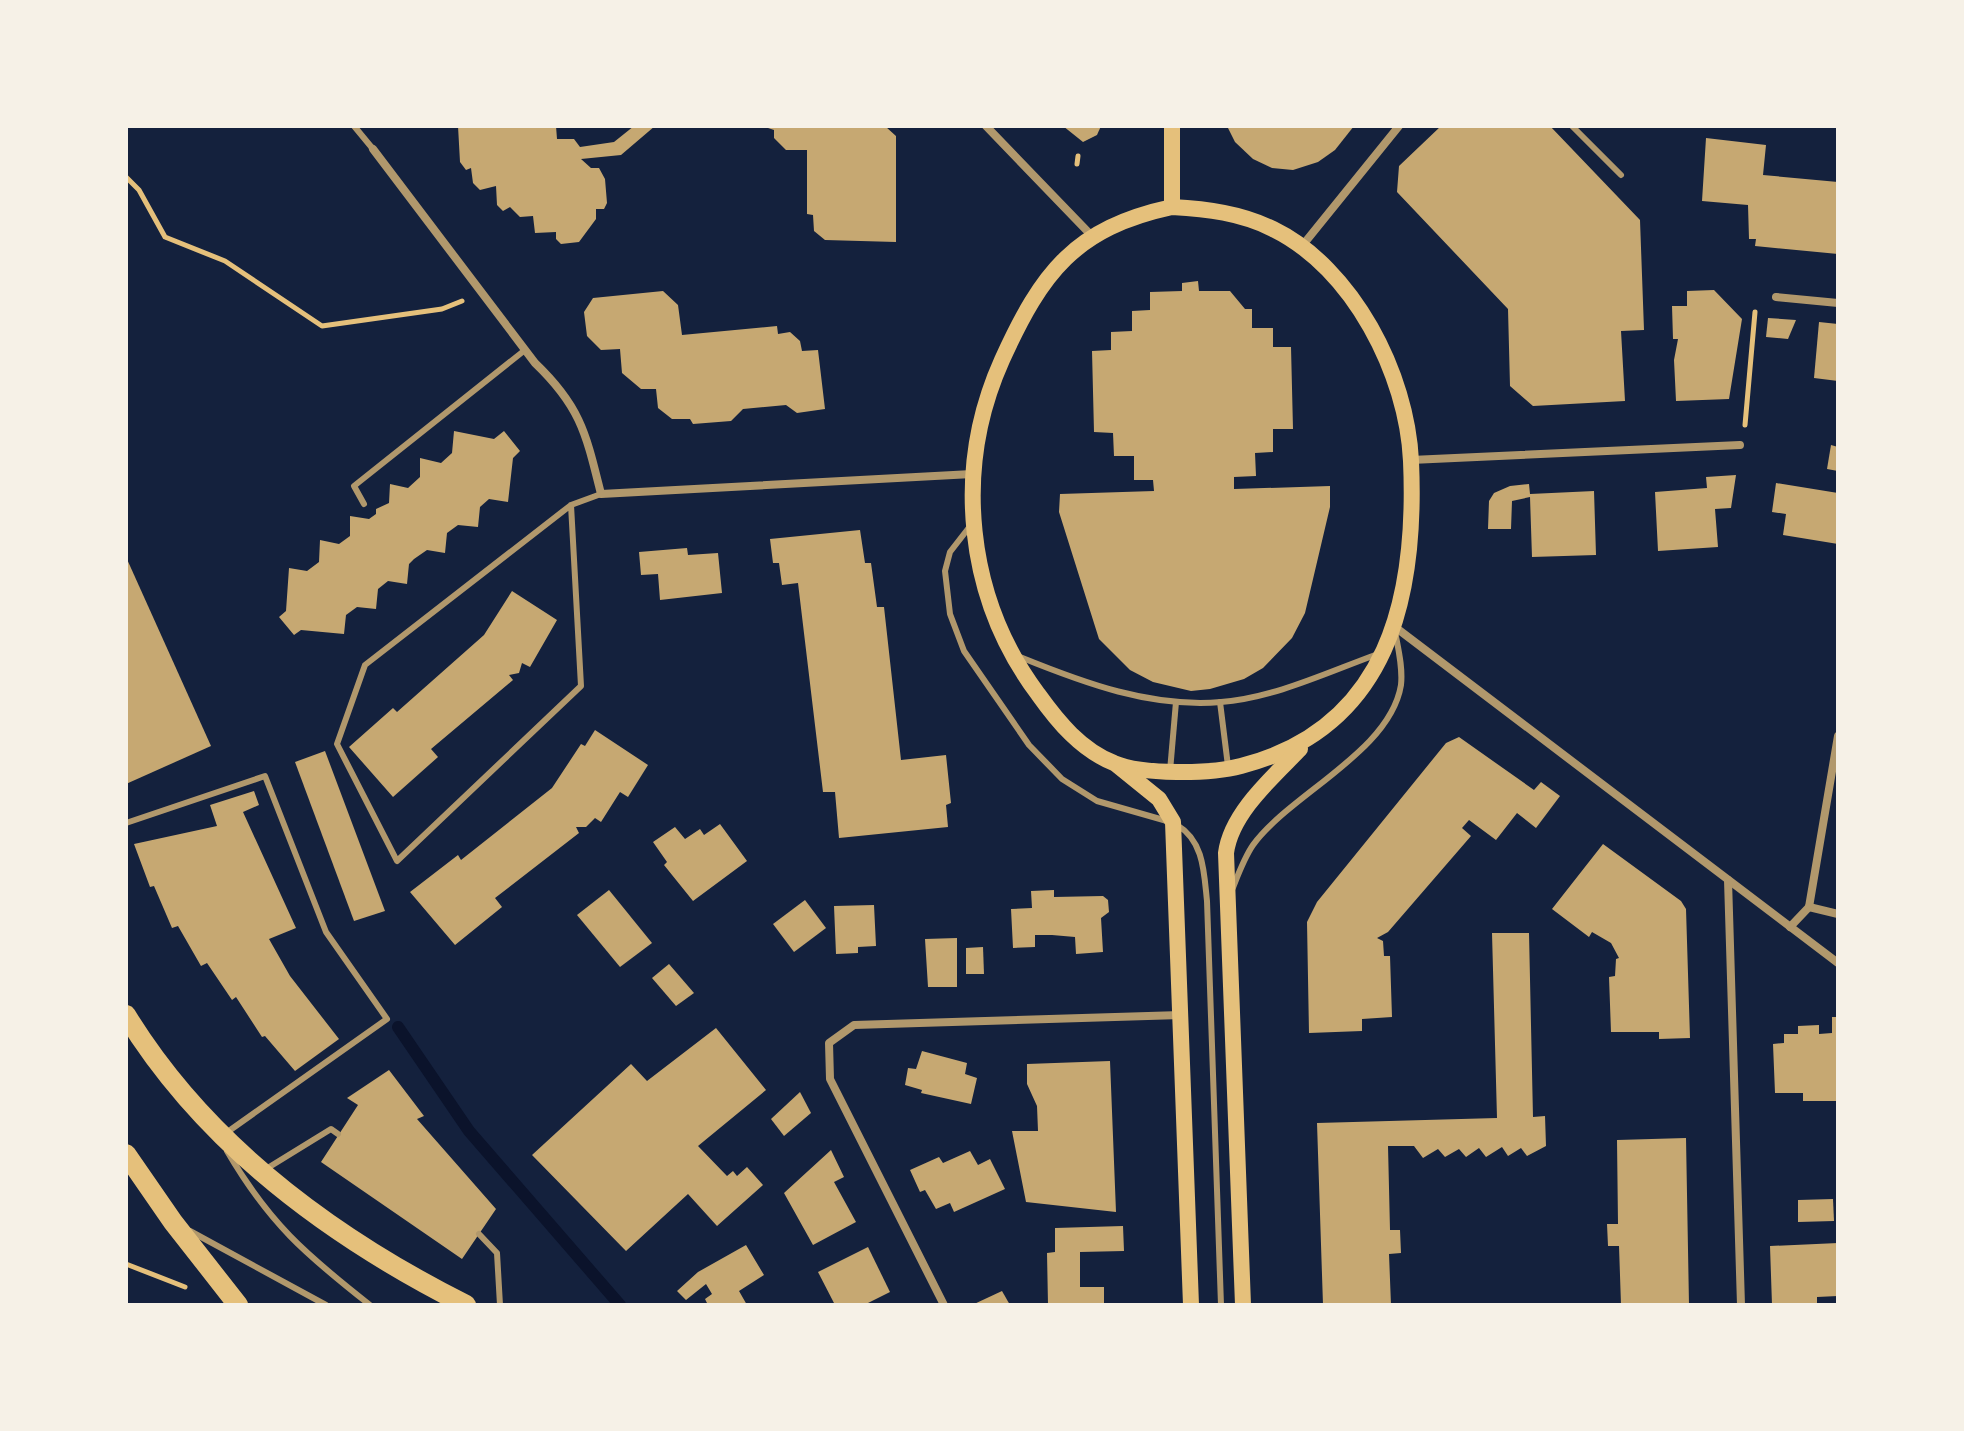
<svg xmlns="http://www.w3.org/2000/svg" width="1964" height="1431" font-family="'Varela Round',sans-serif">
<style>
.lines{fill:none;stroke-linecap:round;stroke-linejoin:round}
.stream{stroke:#0b132b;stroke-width:12}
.building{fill:#c6a872}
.path{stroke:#e5c07b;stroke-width:5}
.service{stroke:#b1986c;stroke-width:6}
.minor{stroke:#b1986c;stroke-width:8}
.secondary{stroke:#e5c07b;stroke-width:16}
.primary{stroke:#e5c07b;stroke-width:20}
</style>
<rect width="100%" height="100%" fill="#14213d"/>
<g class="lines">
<path class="stream" d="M398,1027L469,1131L620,1305"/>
</g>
<g class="building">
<path d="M458,126H556L557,139H574L580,147L614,142L634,126H655L621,155L581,159L591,168H599L605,179L607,203L604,209H596V219L579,242L561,244L556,239V232L535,233L533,216L520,217L510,207L503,211L497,205L496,186L480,190L473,183L471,168L466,170L460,162Z"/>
<path d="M762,126L886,127L896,136V242L825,240L814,231L813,215L807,214V150H786L774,138V130Z"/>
<path d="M1063,126H1101L1097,135L1083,142Z"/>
<path d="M1227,126H1354L1335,150L1318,162L1293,170L1272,168L1253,159L1235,142Z"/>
<path d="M1441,126H1550L1640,220L1644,330L1621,331L1625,401L1533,406L1510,386L1508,309L1397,192L1399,166Z"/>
<path d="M1706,138L1766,145L1763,175L1838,182V254L1755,246L1756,239H1749L1748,205L1702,201Z"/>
<path d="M1198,281L1199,291H1230L1245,309H1252V328H1273V347H1291L1293,429H1273V452L1255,453L1256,476L1234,477V489L1330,486V507L1305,613L1292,638L1263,668L1244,679L1210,689L1191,691L1153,682L1130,670L1099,639L1059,512L1060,494L1154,491L1153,480H1134V456H1114L1113,433L1094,432L1092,351L1111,350V332L1132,331V311L1150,310V292L1182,291V283Z"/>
<path d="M1714,290L1742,319L1729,399L1676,401L1674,360L1678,339H1673L1672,306H1687V291Z"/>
<path d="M663,291L678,305L682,335L777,326L778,334L790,332L800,341L802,351L818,350L825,409L797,413L786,405L743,409L731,421L693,424L690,419H672L658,408L656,389H641L622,373L620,349L601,350L587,336L584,312L593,298Z"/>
<path d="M1768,318L1796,320L1788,339L1766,337Z"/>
<path d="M1819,322L1838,324V381L1814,378Z"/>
<path d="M454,431L494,439L504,431L520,451L513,458L508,502L489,499L480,507L478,527L458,525L447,533L445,553L427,550L414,559L409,564L407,584L388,581L378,589L376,609L357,607L346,615L344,634L301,630L294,635L279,617L286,611L289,568L307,571L319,562L320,540L339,544L350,536V516L369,519L376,514V509L389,503L390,484L408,488L420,477V458L441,463L452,453Z"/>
<path d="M1831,445L1838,447V471L1827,469Z"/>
<path d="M1736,475L1731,508L1715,509L1718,547L1658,551L1655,492L1707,488L1706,477Z"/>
<path d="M1776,483L1838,493V544L1783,535L1786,514L1772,512Z"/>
<path d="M1529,484L1530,494L1594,491L1596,555L1532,557L1530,497L1512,501L1511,529H1488L1489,501L1494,493L1510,486Z"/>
<path d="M860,530L865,563H871L877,607H884L901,760L946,755L951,803L946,805L948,827L839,838L835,792H823L798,583L782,585L779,563H773L770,539Z"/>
<path d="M687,548L688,555L718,553L722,593L660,600L658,574L641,575L639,552Z"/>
<path d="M126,557L211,746L126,784Z"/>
<path d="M512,591L557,620L530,667L522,663L519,673L509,675L513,680L431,749L438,757L393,797L349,747L393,708L397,712L484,635Z"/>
<path d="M595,730L648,765L628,797L620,792L601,822L595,818L586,827H576L579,833L495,898L502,907L455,945L410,892L458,855L461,860L552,788L581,744L585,746Z"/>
<path d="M1459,737L1534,790L1541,782L1560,796L1536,828L1517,813L1496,840L1469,820L1462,828L1471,836L1388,932L1377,938L1383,941L1384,956H1390L1392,1017L1362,1019V1031L1309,1033L1307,922L1317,902L1446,743Z"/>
<path d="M325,751L385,911L354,921L295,762Z"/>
<path d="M254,791L259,805L243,812L296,928L269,939L290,976L339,1039L295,1071L265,1036L262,1037L236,997L232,1000L207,963L201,966L178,926L172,928L154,886L150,887L134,844L217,826L210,805Z"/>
<path d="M720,824L747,861L693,901L664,865L667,862L653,842L675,827L685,839L700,829L704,835Z"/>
<path d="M1603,844L1681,901L1686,909L1690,1038L1659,1039V1032H1611L1609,977L1615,976L1616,959L1619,958L1611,943L1592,932L1589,937L1552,909Z"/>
<path d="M609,890L652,943L620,967L577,915Z"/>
<path d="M1054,890V897L1103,896L1108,900L1109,912L1101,918L1103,952L1076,954L1075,937L1052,935H1035V947L1013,948L1011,909L1032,908L1031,891Z"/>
<path d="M805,900L826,928L794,952L773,924Z"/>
<path d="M874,905L876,946L858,947V953L836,954L834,906Z"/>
<path d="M1492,933H1529L1533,1117L1545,1116L1546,1146L1527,1156L1521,1148L1508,1156L1502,1147L1486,1157L1479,1148L1466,1157L1459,1149L1445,1157L1438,1149L1423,1158L1414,1146H1388L1390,1230H1400L1401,1253L1389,1254L1391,1305H1323L1317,1123L1497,1118Z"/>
<path d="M957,938V987H928L925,939Z"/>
<path d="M983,947L984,974H966V948Z"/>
<path d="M669,964L694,993L676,1006L652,978Z"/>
<path d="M1832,1017H1838V1101H1803V1093H1775L1773,1044L1784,1043V1034H1798V1026L1819,1025V1034L1832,1033Z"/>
<path d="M716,1028L766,1090L698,1146L727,1176L733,1171L737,1176L747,1167L763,1185L717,1226L688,1194L626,1251L532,1155L631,1064L647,1081Z"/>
<path d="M922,1051L967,1063L965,1074L977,1078L971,1104L921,1093L922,1090L905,1085L908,1068L916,1069Z"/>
<path d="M1110,1061L1116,1212L1026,1202L1012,1131H1038L1037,1106L1027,1084V1064Z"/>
<path d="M389,1070L424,1116L417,1119L496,1209L462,1259L321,1162L358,1105L347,1098Z"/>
<path d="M800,1092L811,1113L784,1136L771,1119Z"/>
<path d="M1686,1138L1689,1305H1621L1619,1246H1608L1607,1224H1618L1617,1140Z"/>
<path d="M831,1150L844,1177L834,1182L856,1222L813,1245L784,1193Z"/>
<path d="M970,1151L978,1165L990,1159L1005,1189L954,1212L950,1203L936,1209L925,1190L920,1192L910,1170L939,1157L943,1163Z"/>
<path d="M1833,1199L1834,1221L1798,1222V1200Z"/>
<path d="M1123,1226L1124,1251L1080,1252V1287H1104V1305H1048L1047,1253L1055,1252V1228Z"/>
<path d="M1838,1243V1296L1817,1297V1305H1772L1770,1246Z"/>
<path d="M746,1245L764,1275L739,1291L747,1305H708L705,1299L712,1294L706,1284L686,1300L677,1291L698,1272Z"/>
<path d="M868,1247L890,1292L864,1305H835L818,1272Z"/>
<path d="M1002,1291L1010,1305H972Z"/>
</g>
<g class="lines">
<g class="path">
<path d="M1077,164L1078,156"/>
<path d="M126,177L139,190L165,237L225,261L322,326L442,309L462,301"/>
<path d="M1745,425L1755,312"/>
<path d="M126,1264L185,1287"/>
</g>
<g class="service">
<path d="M354,126L373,149"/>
<path d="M1572,126L1621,175"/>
<path d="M364,504L354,486L525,350"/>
<path d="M571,505L581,686L397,861L337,744L365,665L571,505L601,494"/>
<path d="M971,525L950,552L945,571L950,614L964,651L1029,745L1062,779L1097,801L1167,821"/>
<path d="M1020,657C1084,683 1151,708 1221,702C1274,698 1328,672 1378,654"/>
<path d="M1220,702L1228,766"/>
<path d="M1170,771L1176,702"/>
<path d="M126,823L265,776L326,932L387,1019L226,1133"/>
<path d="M1177,825C1204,841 1204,873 1207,901L1221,1305"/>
<path d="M1232,890C1238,875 1244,858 1253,845C1290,794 1390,752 1401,685C1403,667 1398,648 1395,631"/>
<path d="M227,1151C269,1223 305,1254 370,1305"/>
<path d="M266,1169L331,1129L338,1134"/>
<path d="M190,1231L326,1305"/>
<path d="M479,1234L497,1253L500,1305"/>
</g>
<g class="minor">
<path d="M986,126L1091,235"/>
<path d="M373,149L535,363C581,407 586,434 601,494L972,474"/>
<path d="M1302,246L1399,126"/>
<path d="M1776,297L1838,303"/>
<path d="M1411,460L1740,445"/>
<path d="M1395,627L1838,963"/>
<path d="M1728,880L1741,1305"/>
<path d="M1809,907L1838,736"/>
<path d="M1809,907L1838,914"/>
<path d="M1790,927L1809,907"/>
<path d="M944,1305L830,1079L829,1043L854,1025L1181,1015"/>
</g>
<g class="secondary">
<path d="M1172,207C1207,209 1241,213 1273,229C1353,268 1407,374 1411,461C1417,597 1389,728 1241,766C1211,774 1142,775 1114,763C1081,750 1058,722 1038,694C966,598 953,469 1002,360C1042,272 1075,228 1172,207Z"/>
<path d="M1172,207V126"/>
<path d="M1117,765L1159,799L1173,822L1191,1305"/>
<path d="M1243,1305L1226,853C1231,813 1273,777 1300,749"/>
</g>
<g class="primary">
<path d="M126,1015C205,1144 333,1238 466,1305"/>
<path d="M126,1154L173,1222L238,1305"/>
</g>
</g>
<rect width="1964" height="1431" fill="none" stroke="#f6f1e7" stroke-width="256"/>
</svg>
